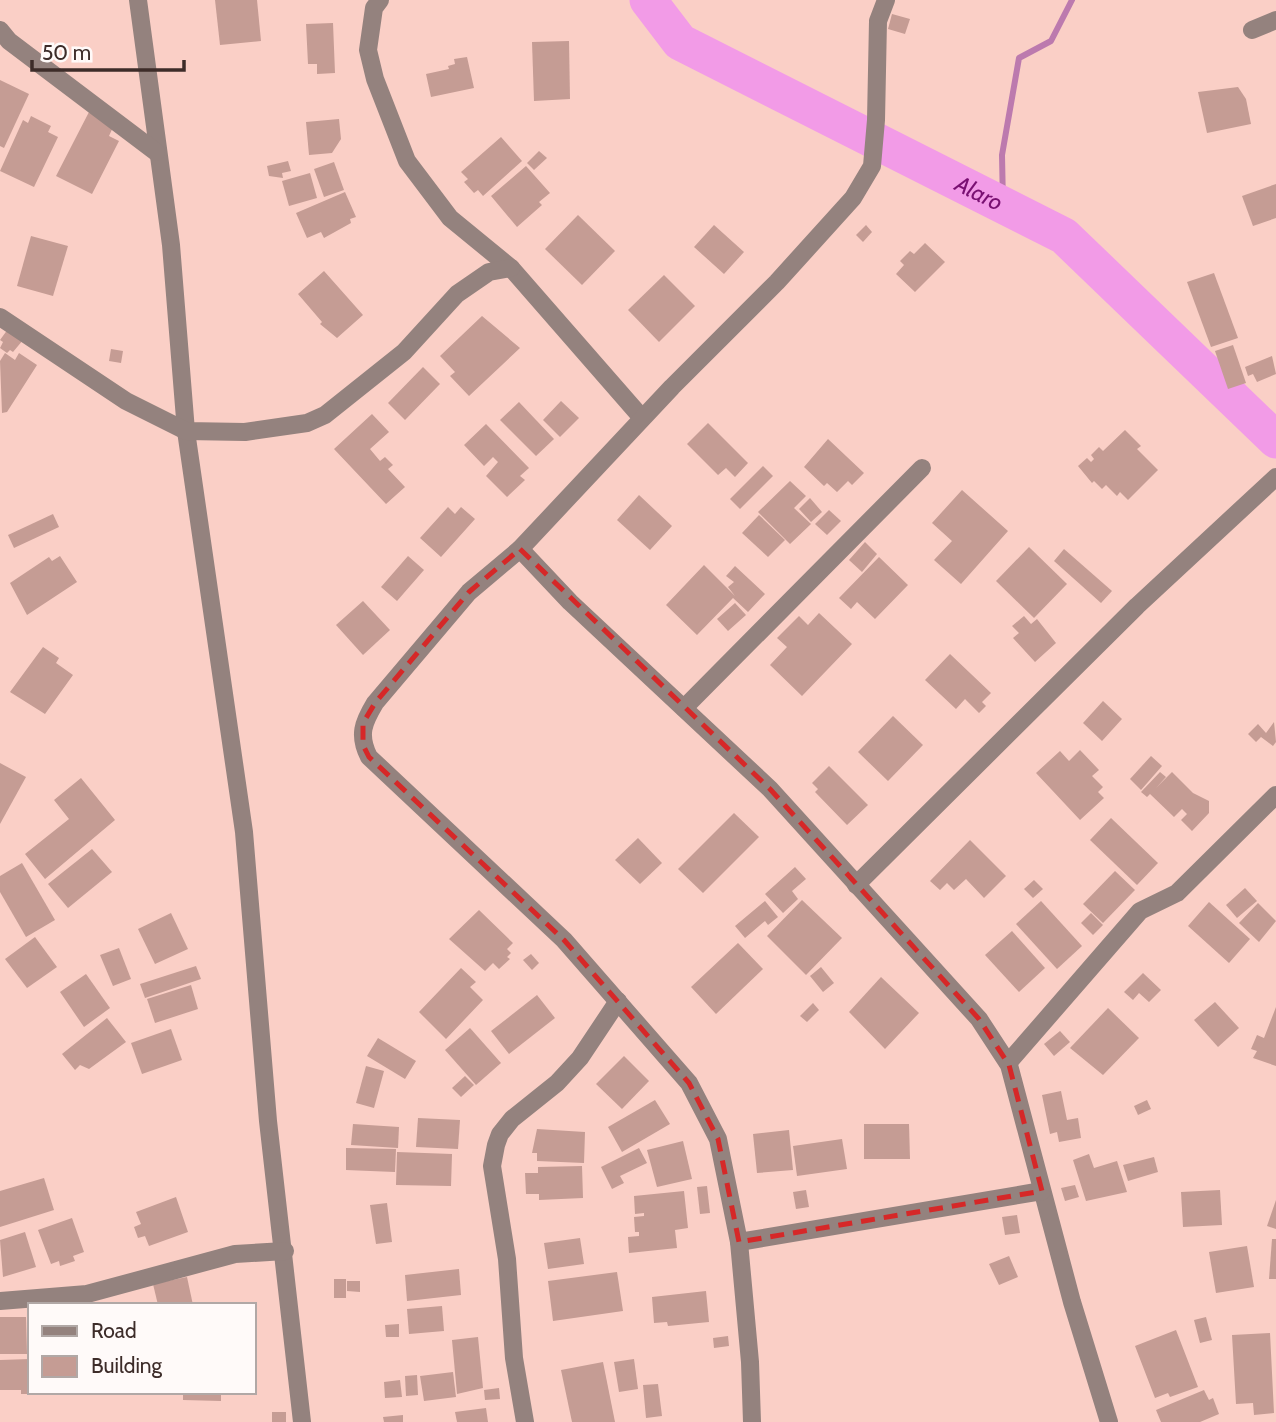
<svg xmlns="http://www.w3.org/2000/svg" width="1276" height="1422" font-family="Cabin,sans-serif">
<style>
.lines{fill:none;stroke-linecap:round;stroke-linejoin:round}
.stream{stroke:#bc7aae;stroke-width:6}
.river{stroke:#f29be7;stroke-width:37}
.building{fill:#c59c94}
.minor{stroke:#94827e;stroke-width:18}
.marked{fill:none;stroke:#d62828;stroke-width:5;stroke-dasharray:14 9;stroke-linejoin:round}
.labels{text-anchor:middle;stroke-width:7;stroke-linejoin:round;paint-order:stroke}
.water-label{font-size:23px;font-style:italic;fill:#791072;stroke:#fffaf9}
</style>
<rect width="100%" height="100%" fill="#facfc6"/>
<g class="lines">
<path class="stream" d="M1003,205L1002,155L1019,58L1051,41L1072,0"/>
<path class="river" id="s1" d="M648,0L680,42L1064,236L1276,440"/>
</g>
<g class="building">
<path d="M215,0H257L261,41L220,45Z"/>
<path d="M892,14L910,19L905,34L888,29Z"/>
<path d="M333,23L335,73L317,74V64H308L306,24Z"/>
<path d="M569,41L570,99L534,101L532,42Z"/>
<path d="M467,57L474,88L431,97L426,74L449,69L448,66L455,64L454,59Z"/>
<path d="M0,80L29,94L4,148L0,146Z"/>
<path d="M1238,87L1246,99L1251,124L1207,133L1198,92Z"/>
<path d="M89,112L114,125L109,136L119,141L92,194L56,176Z"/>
<path d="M31,116L51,126L48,132L58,137L34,187L0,171L23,120L28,123Z"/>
<path d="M339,119L341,139L332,153L309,155L306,122Z"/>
<path d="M501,137L522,161L483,196L478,190L474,193L464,182L468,179L461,172Z"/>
<path d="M539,151L547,158L534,170L527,163Z"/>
<path d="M288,161L291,171L282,173L283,178L269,176L267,166Z"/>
<path d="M334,162L344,190L324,197L314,169Z"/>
<path d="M526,166L550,193L539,202L542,205L517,227L491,196Z"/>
<path d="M310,173L317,198L289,206L282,181Z"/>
<path d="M1276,184V218L1253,226L1242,196Z"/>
<path d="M345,192L356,217L350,219L351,223L324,238L321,232L307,238L296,213Z"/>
<path d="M578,215L615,251L582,285L545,249Z"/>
<path d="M714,225L744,252L724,274L694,247Z"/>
<path d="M866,225L872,232L863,242L856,235Z"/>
<path d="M31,236L68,246L53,296L17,286Z"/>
<path d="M925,243L945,262L915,292L896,274L904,265L900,261L910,251L914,254Z"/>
<path d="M324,271L363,315L337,338L320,324L322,322L298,294Z"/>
<path d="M1214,273L1238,338L1211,347L1187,282Z"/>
<path d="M664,275L695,306L659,342L628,310Z"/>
<path d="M482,316L520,348L469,396L450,376L455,372L440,356Z"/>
<path d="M8,329L23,340L13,352L10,350L7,353L0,348L3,342L0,340Z"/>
<path d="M1233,345L1246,383L1228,389L1215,351Z"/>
<path d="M111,349L123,351L121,363L109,361Z"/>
<path d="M5,353L15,360L19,353L37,365L7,412L2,413L0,361Z"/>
<path d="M1272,356L1276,374L1257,382L1253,374L1248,376L1245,367Z"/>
<path d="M423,367L440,384L405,420L388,403Z"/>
<path d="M561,401L579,418L560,437L543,420Z"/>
<path d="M519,402L554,439L536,456L500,420Z"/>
<path d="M372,414L389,432L370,449L380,461L385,457L393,465L388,469L405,487L386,504L334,449Z"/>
<path d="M708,423L748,463L735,477L726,468L718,475L687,444Z"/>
<path d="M486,424L529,468L520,476L525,480L507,497L486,476L498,462L493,457L484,466L464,445Z"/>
<path d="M1125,430L1141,446L1137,449L1158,470L1128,500L1120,492L1117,496L1106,485L1102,489L1094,481L1092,483L1078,466L1087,458L1091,462L1094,459L1091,455L1099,447L1103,451Z"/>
<path d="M828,439L864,473L852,485L848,481L837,492L827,483L824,486L804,467Z"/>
<path d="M763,466L773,476L740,509L730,499Z"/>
<path d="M790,481L806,496L794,508L811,524L790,544L758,512Z"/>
<path d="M962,490L1008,531L961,584L934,560L952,541L932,523Z"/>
<path d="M639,495L672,526L650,550L617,520Z"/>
<path d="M810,498L822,512L811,522L799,509Z"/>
<path d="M448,507L455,514L461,507L475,519L441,557L420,538Z"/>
<path d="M829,510L841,521L827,535L815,524Z"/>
<path d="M53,514L59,527L14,548L8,535Z"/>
<path d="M759,515L785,540L768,557L742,533Z"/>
<path d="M865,542L877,554L862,572L849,560Z"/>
<path d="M1029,547L1067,584L1034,618L996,581Z"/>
<path d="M1064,549L1112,591L1101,603L1054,561Z"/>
<path d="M60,556L77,582L27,615L10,583L49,557L52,561Z"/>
<path d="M408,556L424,570L397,601L381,587Z"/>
<path d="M879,557L908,585L875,619L857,602L851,609L839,598Z"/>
<path d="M704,565L735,596L728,587L734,582L726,576L735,566L765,594L748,612L733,598L697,635L666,605Z"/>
<path d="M363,601L390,630L363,655L336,625Z"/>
<path d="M735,603L746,615L728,631L717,619Z"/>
<path d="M819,613L852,644L802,696L770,665L787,647L777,638L799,616L808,625Z"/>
<path d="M1024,616L1031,624L1037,619L1056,643L1035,662L1013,638L1019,633L1012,626Z"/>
<path d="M43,647L59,658L56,663L73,675L45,714L10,692Z"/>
<path d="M950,654L991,693L982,702L986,706L979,713L965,699L956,709L925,680Z"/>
<path d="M1103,701L1122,719L1102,741L1083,723Z"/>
<path d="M893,716L923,745L888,781L858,752Z"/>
<path d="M1274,722L1276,742L1273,746L1261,737L1256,742L1248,734L1258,724L1266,733Z"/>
<path d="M1080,750L1099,770L1092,776L1103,787L1098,792L1104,798L1080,820L1036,773L1060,751L1069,761Z"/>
<path d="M1151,756L1162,766L1141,790L1130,779Z"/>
<path d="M0,763L26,777L0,824Z"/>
<path d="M829,766L868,805L847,825L815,792L818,789L812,783Z"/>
<path d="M1160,772L1166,777L1156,788L1172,772L1193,793L1209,801V813L1192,831L1181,820L1187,814L1182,809L1174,817L1150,794L1147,797L1141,792Z"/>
<path d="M81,778L115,820L45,879L25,854L69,819L54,800Z"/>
<path d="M734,813L759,837L703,893L678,869Z"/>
<path d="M1111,818L1158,863L1137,885L1090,840Z"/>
<path d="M638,838L662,863L640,884L615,860Z"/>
<path d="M970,840L1006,876L984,898L966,879L954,890L947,883L940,890L930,881Z"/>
<path d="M92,849L112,872L68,908L48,884Z"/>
<path d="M22,863L55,920L26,937L0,892V876Z"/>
<path d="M795,867L806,879L792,891L798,899L783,913L765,894Z"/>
<path d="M1115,871L1135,890L1103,923L1083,904Z"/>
<path d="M1034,880L1043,889L1033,898L1024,889Z"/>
<path d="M1245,888L1257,901L1237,918L1226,905Z"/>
<path d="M802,900L842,938L806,975L767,936Z"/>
<path d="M765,901L778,917L768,925L765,921L745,938L735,926Z"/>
<path d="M1041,901L1082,946L1057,969L1016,924Z"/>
<path d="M1209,902L1250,939L1229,963L1188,926Z"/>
<path d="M1258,903L1276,921L1259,942L1239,923Z"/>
<path d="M479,910L513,943L507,949L511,953L507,957L510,959L499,969L493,963L485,971L449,939Z"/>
<path d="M171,913L188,949L155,964L138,929Z"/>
<path d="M1091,913L1103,925L1093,935L1081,923Z"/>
<path d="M1012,931L1045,968L1019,992L985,955Z"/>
<path d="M35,937L57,967L27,988L5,959Z"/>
<path d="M738,943L763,969L716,1014L691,987Z"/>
<path d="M119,948L131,979L113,986L100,955Z"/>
<path d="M531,954L539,963L532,970L523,960Z"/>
<path d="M196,966L201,979L145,998L140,984Z"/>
<path d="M821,967L834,983L823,992L810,976Z"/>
<path d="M461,968L476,982L470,987L483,1000L446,1039L419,1012Z"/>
<path d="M1143,973L1161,990L1149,1002L1139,993L1133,1000L1124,992Z"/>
<path d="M86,974L110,1008L84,1027L60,992Z"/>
<path d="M881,977L919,1013L885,1049L849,1012Z"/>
<path d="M191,985L198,1009L155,1023L147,999Z"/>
<path d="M537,995L555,1018L509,1054L491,1031Z"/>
<path d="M1215,1002L1239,1028L1218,1047L1194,1020Z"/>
<path d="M813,1003L819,1010L807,1022L800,1016Z"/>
<path d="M1276,1007V1066L1253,1058L1257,1051L1251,1049L1257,1035L1264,1038Z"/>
<path d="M1108,1008L1139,1038L1103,1075L1070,1048Z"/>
<path d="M107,1018L126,1042L89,1069L80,1065L75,1070L62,1054Z"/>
<path d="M470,1028L501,1063L476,1085L445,1050Z"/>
<path d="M171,1029L182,1060L142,1074L131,1043Z"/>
<path d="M1060,1031L1070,1042L1054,1056L1044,1044Z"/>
<path d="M378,1038L416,1061L405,1079L367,1056Z"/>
<path d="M624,1056L649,1081L622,1109L596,1084Z"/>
<path d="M366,1066L384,1071L374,1108L356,1103Z"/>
<path d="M465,1076L474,1085L461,1097L452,1088Z"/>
<path d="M1061,1091L1067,1120L1078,1118L1081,1138L1059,1142L1057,1132L1050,1134L1042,1095Z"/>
<path d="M655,1100L670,1124L622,1152L608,1127Z"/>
<path d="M1147,1100L1151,1109L1138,1115L1134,1106Z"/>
<path d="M418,1118L460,1120L458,1149L416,1147Z"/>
<path d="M353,1124L399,1127L398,1148L351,1145Z"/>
<path d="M864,1124H909L910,1159H864Z"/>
<path d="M537,1129L585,1132L584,1163L537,1161V1153H532Z"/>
<path d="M789,1130L793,1170L757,1173L753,1134Z"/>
<path d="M842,1139L847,1169L797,1176L793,1146Z"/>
<path d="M683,1141L692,1179L657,1187L647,1150Z"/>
<path d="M346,1148L396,1149L395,1172L346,1170Z"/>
<path d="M639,1148L647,1163L620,1176L624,1183L612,1189L601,1167Z"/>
<path d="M397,1152L452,1154L451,1186L396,1185Z"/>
<path d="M1089,1154L1094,1168L1117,1161L1127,1192L1086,1201L1073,1160Z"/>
<path d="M1154,1157L1158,1172L1128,1181L1123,1165Z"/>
<path d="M582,1166L583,1198L539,1200V1194H526L525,1173H538V1167Z"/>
<path d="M44,1178L54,1210L0,1227V1191Z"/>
<path d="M1075,1185L1079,1197L1065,1201L1061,1188Z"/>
<path d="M707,1186L710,1213L700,1214L697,1187Z"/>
<path d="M806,1190L809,1207L796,1209L793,1192Z"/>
<path d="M1220,1190L1222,1225L1183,1227L1181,1192Z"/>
<path d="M684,1191L688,1228L675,1230L677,1248L629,1253L628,1237L639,1236V1232H635L634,1217L644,1216V1213L635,1214L634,1196Z"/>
<path d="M176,1197L188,1232L149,1246L145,1236L138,1238L134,1227L141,1224L136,1212Z"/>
<path d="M1276,1200V1229L1267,1226Z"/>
<path d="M387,1203L392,1242L376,1244L370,1205Z"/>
<path d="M1017,1215L1020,1233L1005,1235L1002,1217Z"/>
<path d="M72,1218L84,1252L73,1256L75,1261L60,1266L59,1261L51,1264L38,1230Z"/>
<path d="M25,1232L36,1267L3,1277L0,1240Z"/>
<path d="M580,1238L584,1264L548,1269L544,1243Z"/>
<path d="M1272,1239H1276V1279H1269Z"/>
<path d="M1247,1246L1254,1287L1216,1293L1209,1252Z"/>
<path d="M1009,1256L1018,1277L999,1285L989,1264Z"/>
<path d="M459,1269L461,1295L407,1301L405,1275Z"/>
<path d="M617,1272L623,1311L553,1321L548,1281Z"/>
<path d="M187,1277L193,1305H158L153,1284Z"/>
<rect x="334" y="1279" width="12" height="19"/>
<path d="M347,1281H360V1292L347,1291Z"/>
<path d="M706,1291L709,1322L668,1326L667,1322L654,1323L652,1297Z"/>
<path d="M442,1306L444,1331L409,1334L407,1309Z"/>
<path d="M0,1317H26L27,1354H0Z"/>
<path d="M1206,1317L1212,1340L1200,1343L1194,1320Z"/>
<path d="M399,1324V1337H386L385,1325Z"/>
<path d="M1176,1330L1198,1387L1170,1397L1168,1393L1155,1398L1135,1346Z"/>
<path d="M1270,1333L1274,1413L1254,1415L1253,1403L1236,1404L1232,1335Z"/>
<path d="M728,1336L729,1346L714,1348L713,1338Z"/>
<path d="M478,1337L483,1388L457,1394L452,1340Z"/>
<path d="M30,1359V1394H21V1390H0V1360Z"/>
<path d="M634,1359L638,1389L619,1392L614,1362Z"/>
<path d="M603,1362L615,1422H572L561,1370Z"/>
<path d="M453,1372L456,1397L424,1401L420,1376Z"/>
<path d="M417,1375L418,1395L406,1396L405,1376Z"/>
<path d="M400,1380L402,1397L385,1398L384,1382Z"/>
<path d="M658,1384L662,1416L646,1418L643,1385Z"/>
<path d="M499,1388L500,1399L485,1400L484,1390Z"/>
<path d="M1204,1390L1209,1400L1213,1398L1219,1414L1200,1422H1161L1156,1410Z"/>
<path d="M183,1392H221V1401L183,1400Z"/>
<path d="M486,1408L488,1422H457L455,1412Z"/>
<rect x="272" y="1412" width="14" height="10"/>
<path d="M403,1415V1422H384L383,1417Z"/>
</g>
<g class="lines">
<g class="minor">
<path d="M138,0L171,245L186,431L244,832L268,1121L302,1422"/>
<path d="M380,0L374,8L368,50L375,79L407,161L450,218L511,268L642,418"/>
<path d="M0,30L9,41L156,152"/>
<path d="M1252,30L1276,20"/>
<path d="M0,317L126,401L186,431L245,432L307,423L325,415L404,352L457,294L489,272L511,268"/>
<path d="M520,549L570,602L770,789L979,1019L1009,1065L1072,1302L1109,1422"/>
<path d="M684,708L922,468"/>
<path d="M856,885L1137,606L1276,477"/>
<path d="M1008,1063L1140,911L1177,893L1276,795"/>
<path d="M739,1242L1042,1191"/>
<path d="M0,1301L87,1294L235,1254L285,1251"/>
<path d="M525,1422L514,1358L507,1259L492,1166L496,1145L500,1134L512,1119L557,1083L580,1058L618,1001"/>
<path d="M752,1422L750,1362L739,1242L718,1139L689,1083L564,940L369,757C358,735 363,723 375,703L469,592L520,549L672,387L777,282L853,198L872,166L876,120L878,21L886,0"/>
</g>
</g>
<path class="marked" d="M520,549L770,789L979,1019L1009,1065L1042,1191L739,1242L718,1139L689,1083L564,940L369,757L363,745V723L375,703L469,592Z"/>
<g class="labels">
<g class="water-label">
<text dy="8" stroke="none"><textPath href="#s1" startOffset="388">Alaro</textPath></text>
</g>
</g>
<rect x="28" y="1303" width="228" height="91" fill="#fffaf9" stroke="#b1a8a6" stroke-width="2"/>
<rect x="42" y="1326" width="35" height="10" fill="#94827e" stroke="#b1a8a6" stroke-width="2"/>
<text x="91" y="1338" font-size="21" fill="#3d2c29">Road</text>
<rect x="42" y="1356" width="35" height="21" fill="#c59c94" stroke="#b1a8a6" stroke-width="2"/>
<text x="91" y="1373" font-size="21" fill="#3d2c29">Building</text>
<path d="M32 60v10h152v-10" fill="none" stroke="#3d2c29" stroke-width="3.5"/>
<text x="42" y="60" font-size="21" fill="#3d2c29" stroke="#fffaf9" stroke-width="5" paint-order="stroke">50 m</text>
</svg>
